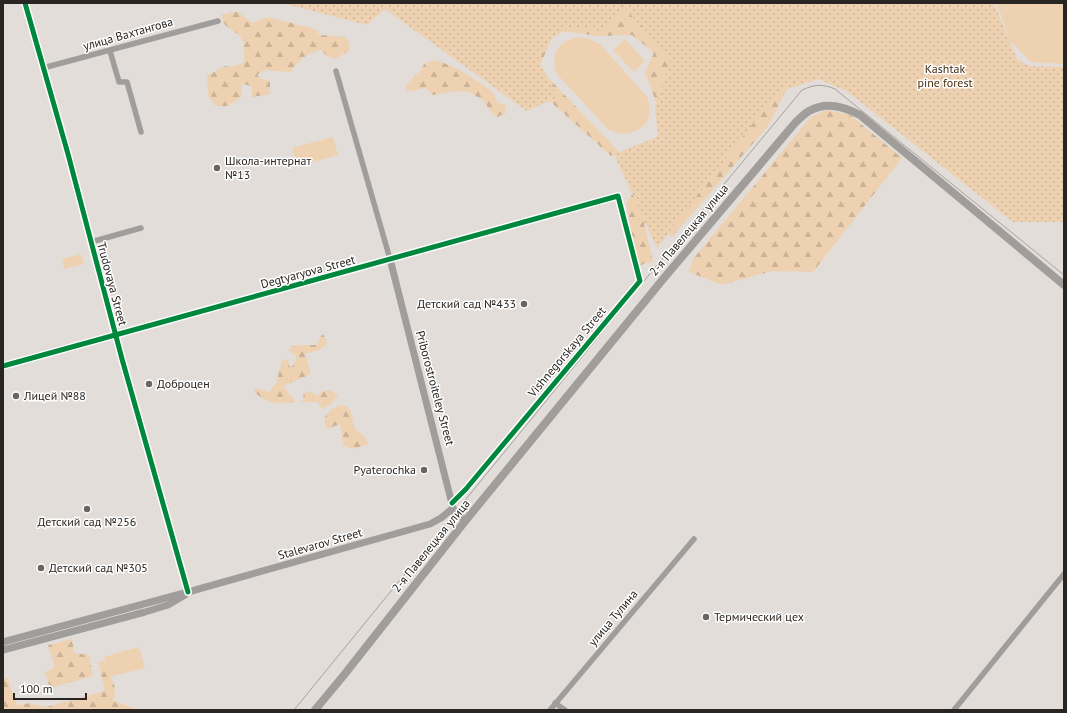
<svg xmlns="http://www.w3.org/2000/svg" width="1067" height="713" font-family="'PT Sans',sans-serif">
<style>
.forest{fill:url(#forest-firs)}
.park{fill:url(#park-dots)}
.garden{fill:#eed1b1}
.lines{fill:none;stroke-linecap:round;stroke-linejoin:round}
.minor{stroke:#a09e9c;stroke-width:5.5}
.tertiary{stroke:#a09e9c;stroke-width:7}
.secondary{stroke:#a09d9b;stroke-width:8}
.tram{stroke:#a6a2a0;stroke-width:1}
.cycleway-casing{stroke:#fff;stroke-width:8}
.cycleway{stroke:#00873e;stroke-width:5}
.poi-dot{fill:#6a6562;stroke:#fff;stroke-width:1.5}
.labels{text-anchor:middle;stroke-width:3;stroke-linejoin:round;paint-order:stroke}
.street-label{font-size:12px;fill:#292522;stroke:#fff}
.park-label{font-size:12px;fill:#452d0f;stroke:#fff}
.poi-label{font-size:12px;fill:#292522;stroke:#fff;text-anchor:start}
</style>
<defs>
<pattern id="forest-firs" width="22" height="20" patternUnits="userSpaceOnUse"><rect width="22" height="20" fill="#eed1b1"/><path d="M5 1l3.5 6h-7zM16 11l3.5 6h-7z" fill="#ccb398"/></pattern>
<pattern id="park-dots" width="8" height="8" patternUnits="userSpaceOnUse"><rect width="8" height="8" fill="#eed1b1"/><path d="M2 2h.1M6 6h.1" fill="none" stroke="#ccb398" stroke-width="1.8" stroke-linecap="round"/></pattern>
</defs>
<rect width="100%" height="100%" fill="#e2ddd8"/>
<g class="forest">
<path d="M561,3H801L818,74L787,89L768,126L672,237L654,221L644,224L653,261L638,266L626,203L641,183L665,127L645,72L654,53L632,35L599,36L555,30L539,68L619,152L611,156L542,94L499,64Z"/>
<path d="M231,12H238L252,23L268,17L315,29L320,35L346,37L349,43V51L335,59L327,56L321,50C305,54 300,59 290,72L265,70L257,75L260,78L270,81V94L252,97V86L242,84L241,98L227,106H215L208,95L207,76L225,66L231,67L244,63V43L239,35L225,25L221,15Z"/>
<path d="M434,60C456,65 476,80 494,93C496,100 497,103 505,105L506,113L497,117L490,111L484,101L469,92L456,91L433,95L426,88L407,92L406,85L422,69L424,64Z"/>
<path d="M827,110L850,115L902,158L813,272L773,271L757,275L722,285L689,272L693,259L811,117Z"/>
<path d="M323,334L326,339L327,344L319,350L305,354L311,374L283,386L296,402C276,404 271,405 254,392L255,388L269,392L276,384L282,360L288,359L289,366L292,367L297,357L288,350L295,345H317L320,337Z"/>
<path d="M310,391L317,396C324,390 330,388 338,395L331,404L322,409L317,402H302L304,393Z"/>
<path d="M342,405C360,409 345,428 363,434L368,444L354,449L344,446L340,424L327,429L324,418L332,409Z"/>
<path d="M72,639L74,653L89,655L93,676L50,688L45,672L55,667L48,645Z"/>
<path d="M104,661L115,687L114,701L139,710H3V679L7,677L17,705L30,703L46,707L105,691L98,662Z"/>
</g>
<path class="park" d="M282,3H994L1017,59L1029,66L1064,67V222H1013L848,92L819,79L777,92L657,248L614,154L658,137L655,108L671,59L623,6L601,31L570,27L552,38L538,60L558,97L527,111L385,9L367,25Z"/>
<g class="garden">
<path d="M997,3H1064V64L1031,62L1010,41Z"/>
<path d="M579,37L587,38L601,45L647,97C649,104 651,112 648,119C642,134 620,137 608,129L557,74C550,54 558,41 579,37Z"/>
<path d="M625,39L645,61L634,72L613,50Z"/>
<path d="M333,137L338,155L298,166L292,148Z"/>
<path d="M81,254L84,264L64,269L62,259Z"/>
<path d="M139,647L145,668L109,677L104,657Z"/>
</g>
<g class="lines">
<g class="minor">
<path d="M25,3L68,154L122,359L188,592"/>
<path d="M110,51L119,82H127L141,132"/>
<path d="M43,68L218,21"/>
<path d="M336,71L390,259L618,196L640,281L466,489L452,503"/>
<path d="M91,242L141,228"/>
<path d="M555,703L565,710"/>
<path d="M550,710L694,539"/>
<path d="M954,710L1064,574"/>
</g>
<g class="tertiary">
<path d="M3,366L390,259L453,508L455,514L466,520"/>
<path d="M3,642L188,592L430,524L441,518L453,508"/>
<path d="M3,650L145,612L168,605L185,595"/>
</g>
<path class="secondary" d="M315,710L344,675L466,520L664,278L795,123C799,119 804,114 809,111C827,101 844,107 860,115L1064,285"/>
<path class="tram" d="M294,710L639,287L802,90C815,84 823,84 835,89L1064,275"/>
<defs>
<g id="cycleway">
<path d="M25,3L68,154L122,359L188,592"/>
<path d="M3,366L618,196L640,281L466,489L452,503"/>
</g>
</defs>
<use href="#cycleway" class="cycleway-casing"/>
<use href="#cycleway" class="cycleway"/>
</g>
<g class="poi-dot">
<circle cx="217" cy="168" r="4"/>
<circle cx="524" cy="304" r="4"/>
<circle cx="149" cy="384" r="4"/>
<circle cx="16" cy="396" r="4"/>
<circle cx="424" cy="470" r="4"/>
<circle cx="87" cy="509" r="4"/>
<circle cx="41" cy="568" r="4"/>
<circle cx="706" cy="617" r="4"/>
</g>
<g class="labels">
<g class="street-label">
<text transform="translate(128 34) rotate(-16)" y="4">улица Вахтангова</text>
<text transform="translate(689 230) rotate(-50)" y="4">2-я Павелецкая улица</text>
<text transform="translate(308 272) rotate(-15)" y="4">Degtyaryova Street</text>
<text transform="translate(112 284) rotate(75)" y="4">Trudovaya Street</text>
<text transform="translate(567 352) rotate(-50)" y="4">Vishnegorskaya Street</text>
<text transform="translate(435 388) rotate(75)" y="4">Priborostroiteley Street</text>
<text transform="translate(320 544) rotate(-16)" y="4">Stalevarov Street</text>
<text transform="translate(431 546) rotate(-51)" y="4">2-я Павелецкая улица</text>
<text transform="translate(613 618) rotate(-50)" y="4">улица Тулина</text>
</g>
<g class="park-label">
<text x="945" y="73">Kashtak<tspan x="945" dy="14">pine forest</tspan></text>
</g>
<g class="poi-label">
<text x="225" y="165">Школа-интернат<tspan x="225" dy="14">№13</tspan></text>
<text x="516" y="308" text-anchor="end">Детский сад №433</text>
<text x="157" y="388">Доброцен</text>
<text x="24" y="400">Лицей №88</text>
<text x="416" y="474" text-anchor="end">Pyaterochka</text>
<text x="87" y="526" text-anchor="middle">Детский сад №256</text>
<text x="49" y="572">Детский сад №305</text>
<text x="714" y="621">Термический цех</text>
</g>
</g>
<rect width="1067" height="713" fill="none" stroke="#292522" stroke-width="8"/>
<path d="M14 693v6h72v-6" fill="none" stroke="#292522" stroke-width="2"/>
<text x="20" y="693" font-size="12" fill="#292522" stroke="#ffffff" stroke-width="3" paint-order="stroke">100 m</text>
</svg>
